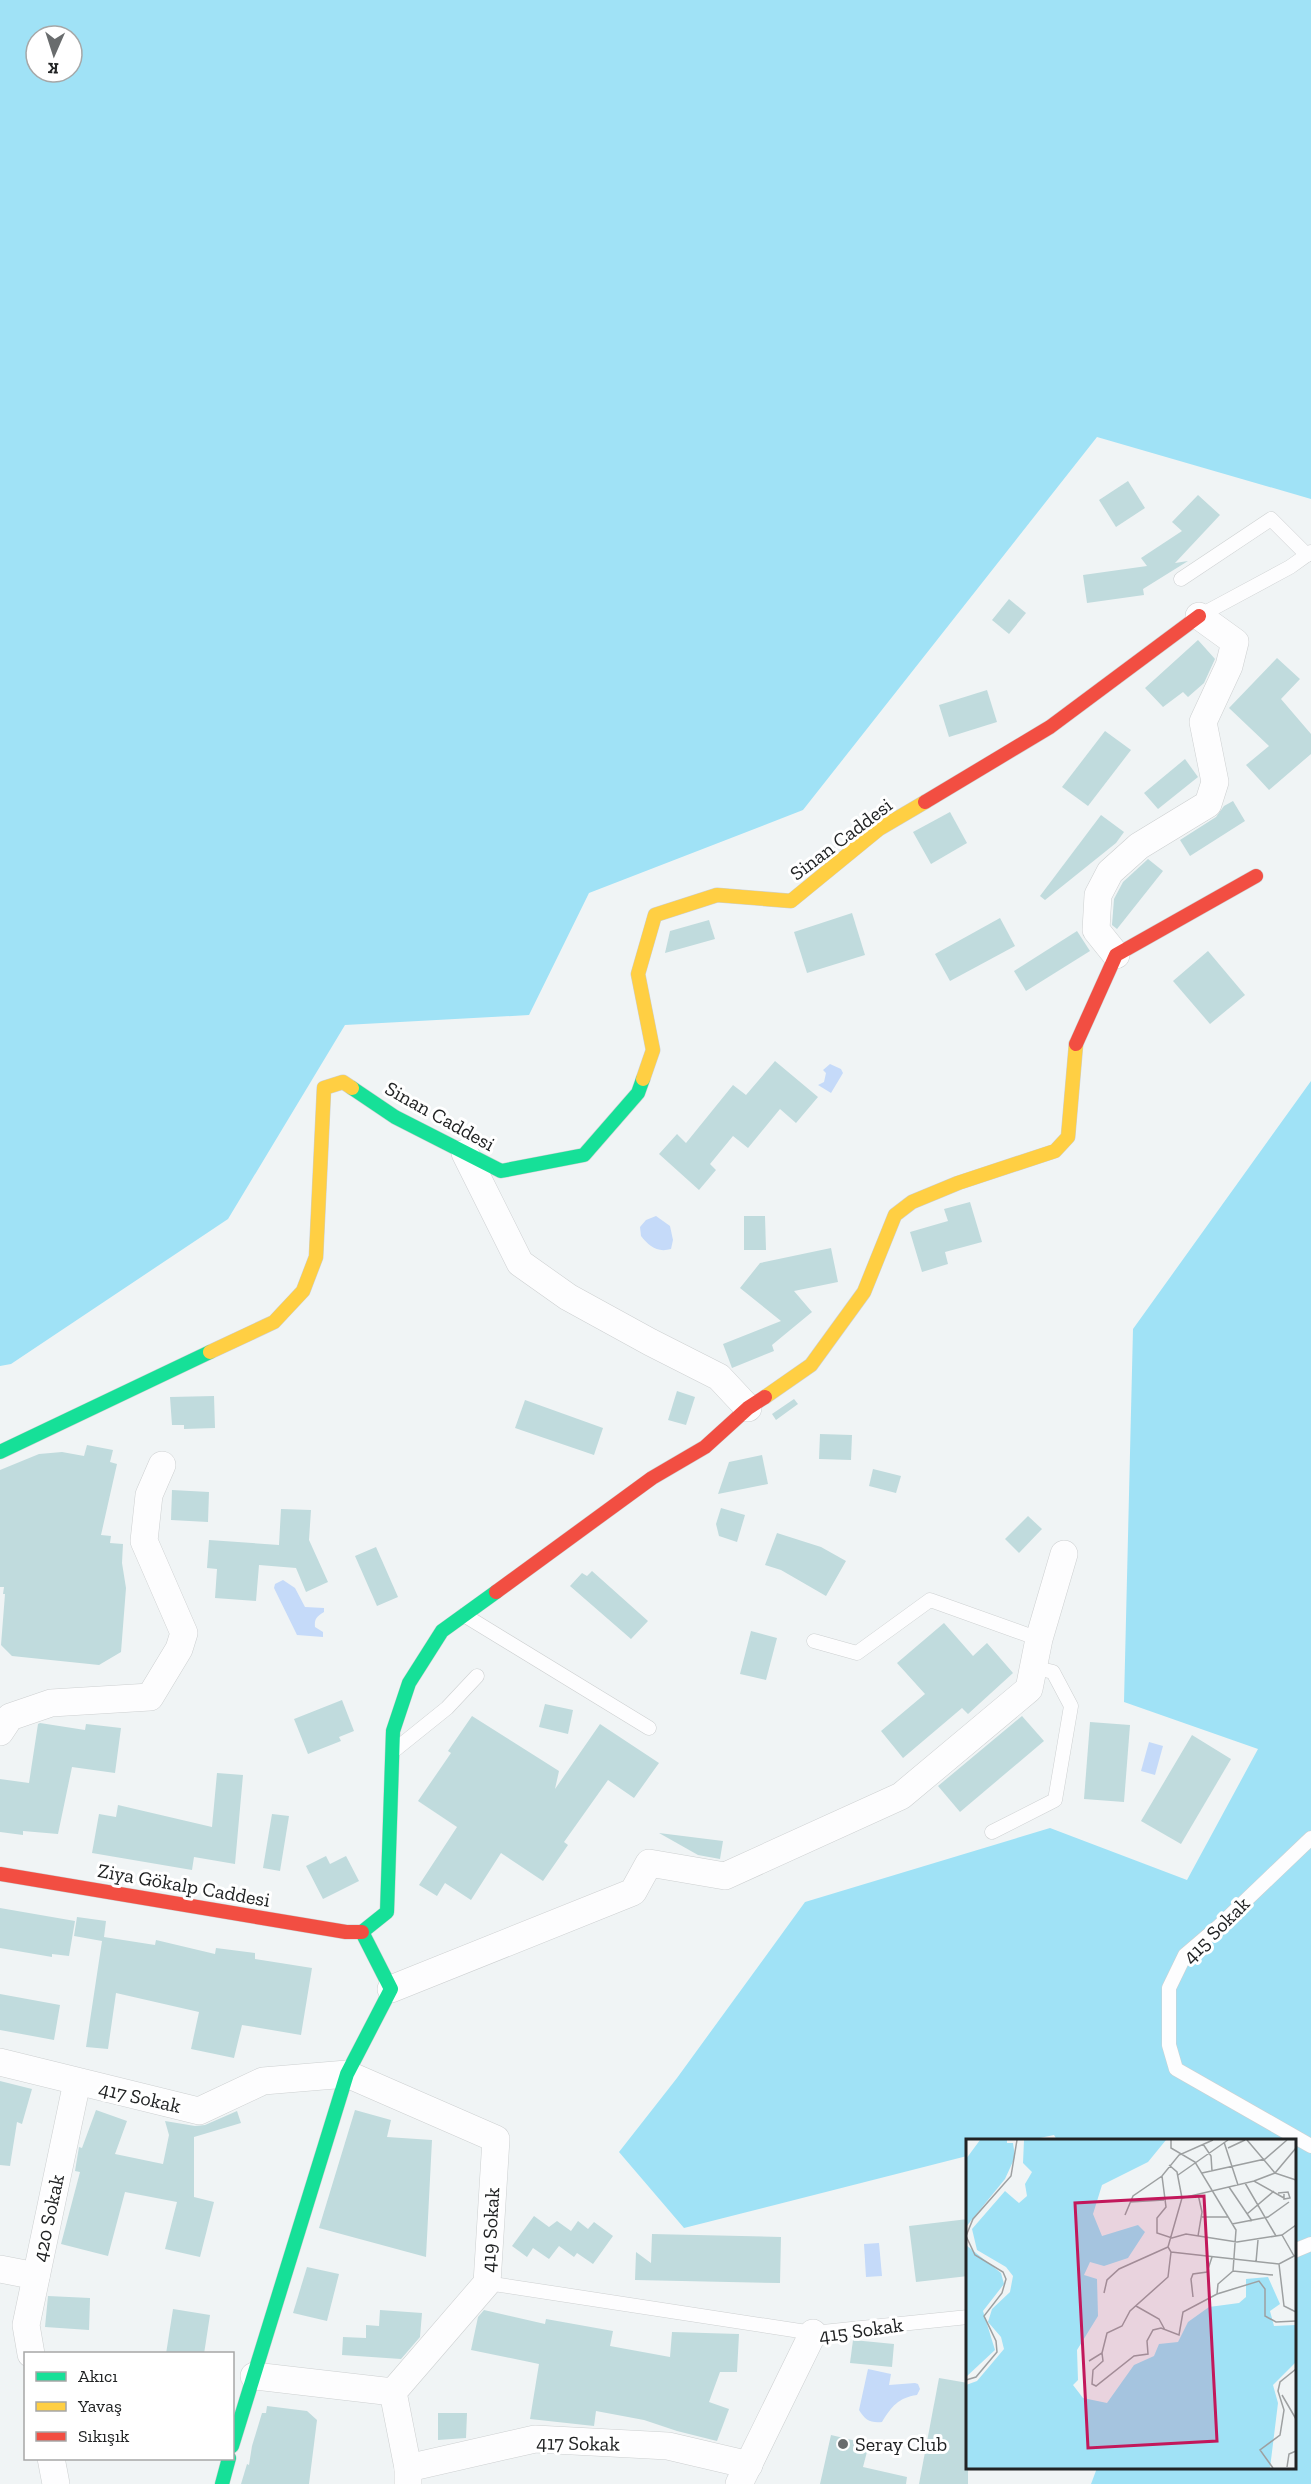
<svg xmlns="http://www.w3.org/2000/svg" width="1311" height="2484" font-family="'Zilla Slab',serif">
<style>
.forest{fill:#a0e2f6;fill-rule:evenodd}
.water{fill:#c5daf9}
.building{fill:#c0dbdd}
.lines{fill:none;stroke-linecap:round;stroke-linejoin:round}
.lane-casing{stroke:#cdd0d1;stroke-width:15}
.street-casing{stroke:#cdd0d1;stroke-width:28}
.fast-casing{stroke:#cdd0d1;stroke-width:15}
.slow-casing{stroke:#cdd0d1;stroke-width:15}
.jam-casing{stroke:#cdd0d1;stroke-width:15}
.lane{stroke:#fdfdfe;stroke-width:14}
.street{stroke:#fdfdfe;stroke-width:27}
.fast{stroke:#16e098;stroke-width:14}
.slow{stroke:#ffcf43;stroke-width:14}
.jam{stroke:#f24e42;stroke-width:14}
.poi-dot{fill:#696c6d;stroke:#fff;stroke-width:2}
.labels{text-anchor:middle;stroke-width:6;stroke-linejoin:round;paint-order:stroke}
.street-label{font-size:20px;fill:#212324;stroke:#fff}
.poi-label{font-size:20px;fill:#212324;stroke:#fff;text-anchor:start}
.inset-road{fill:none;stroke:#9da0a1;stroke-width:1.5}
.view{fill:#c2185b;fill-opacity:0.15;stroke:#c2185b;stroke-width:3}
.inset-edge{fill:none;stroke:#212324;stroke-width:3}
</style>
<rect width="100%" height="100%" fill="#f0f4f5"/>
<g class="forest">
<path d="M0,0H1311V499L1097,437L803,810L589,893L529,1015L345,1025L228,1219L11,1364L0,1366ZM36,36H72V72H36Z"/>
<path d="M1311,1081V2484H1091L1097,2468H1294V2140H1057L1054,2135L1030,2140H968L967,2156L684,2228L619,2152L677,2078L805,1902L1050,1828L1187,1880L1258,1749L1124,1702L1133,1329Z"/>
</g>
<g class="water">
<path d="M830,1064L841,1069L843,1073L831,1093L818,1085L824,1082L826,1073L823,1070Z"/>
<path d="M656,1216L670,1226L673,1240L671,1249C657,1253 649,1246 641,1236L640,1227L646,1220Z"/>
<path d="M283,1580L295,1588L305,1607L324,1608V1612C317,1616 314,1619 315,1627L323,1632V1637L297,1635L274,1588L275,1584Z"/>
<path d="M1149,1742L1163,1746L1155,1775L1141,1771Z"/>
<path d="M879,2243L882,2276L866,2277L864,2244Z"/>
<path d="M868,2369L891,2374L889,2385L915,2383L918,2384L920,2389L917,2395C898,2398 892,2406 882,2422C870,2423 865,2420 859,2410Z"/>
</g>
<g class="building">
<path d="M1128,481L1145,508L1116,527L1099,500Z"/>
<path d="M1198,495L1220,515L1175,563L1188,561L1143,589L1144,595L1087,603L1083,575L1147,566L1141,558L1182,531L1172,522Z"/>
<path d="M1009,599L1026,613L1009,634L992,620Z"/>
<path d="M1198,640L1215,659L1204,683L1188,697L1183,692L1163,707L1145,688Z"/>
<path d="M1277,658L1300,679L1281,699L1311,734V754L1269,790L1246,765L1269,746L1229,708Z"/>
<path d="M987,690L997,722L949,737L939,705Z"/>
<path d="M1105,731L1131,750L1088,806L1062,787Z"/>
<path d="M1185,759L1198,777L1158,809L1144,793Z"/>
<path d="M1233,801L1245,821L1190,856L1180,840L1216,817L1224,806Z"/>
<path d="M950,812L967,843L931,864L913,832Z"/>
<path d="M1101,815L1124,832L1116,843L1045,900L1040,896Z"/>
<path d="M1148,859L1163,871L1117,929L1112,925L1114,899L1123,882Z"/>
<path d="M852,913L865,955L807,973L794,932Z"/>
<path d="M1000,918L1015,946L950,981L935,954Z"/>
<path d="M709,920L715,939L665,953L670,931Z"/>
<path d="M1077,931L1090,951L1026,991L1014,971Z"/>
<path d="M1208,951L1245,995L1210,1024L1173,981Z"/>
<path d="M775,1061L818,1097L796,1123L780,1109L748,1148L733,1136L710,1164L716,1170L699,1190L659,1154L677,1134L686,1143L733,1085L746,1095Z"/>
<path d="M970,1202L982,1242L945,1252L948,1264L922,1272L910,1232L948,1221L944,1209Z"/>
<path d="M744,1216H765L766,1250H744Z"/>
<path d="M831,1248L838,1282L794,1291L812,1312L772,1345L774,1351L732,1368L723,1344L781,1321L740,1288L760,1263Z"/>
<path d="M677,1391L695,1397L686,1425L668,1420Z"/>
<path d="M214,1396L215,1428L184,1429V1425H172L170,1397Z"/>
<path d="M794,1399L798,1404L776,1420L772,1414Z"/>
<path d="M525,1400L603,1428L594,1455L515,1428Z"/>
<path d="M820,1434L852,1435L851,1460L819,1459Z"/>
<path d="M87,1445L113,1450L110,1462L117,1464L101,1535L111,1536L110,1543L123,1544L122,1563L126,1588L121,1652L99,1665L12,1656L1,1645L5,1594H3L4,1587H0V1470L39,1454L62,1452L84,1456Z"/>
<path d="M762,1455L768,1484L718,1494L729,1462Z"/>
<path d="M873,1469L901,1476L896,1493L869,1486Z"/>
<path d="M172,1490L209,1492L208,1522L171,1520Z"/>
<path d="M721,1508L745,1515L737,1542L719,1536L716,1524Z"/>
<path d="M281,1509L311,1510L309,1540L328,1582L306,1592L296,1568L259,1565L256,1601L215,1598L217,1569L207,1568L209,1540L279,1545Z"/>
<path d="M1028,1516L1042,1529L1019,1553L1005,1539Z"/>
<path d="M777,1533L821,1547L846,1561L826,1596L781,1570L765,1565Z"/>
<path d="M376,1547L398,1597L377,1606L355,1556Z"/>
<path d="M592,1571L648,1621L631,1639L570,1586L582,1573L587,1576Z"/>
<path d="M944,1623L973,1656L987,1643L1013,1673L968,1714L962,1708L903,1758L881,1731L925,1694L897,1663Z"/>
<path d="M751,1631L777,1638L766,1680L740,1674Z"/>
<path d="M342,1700L354,1731L339,1737L341,1741L308,1754L294,1719Z"/>
<path d="M545,1704L573,1710L568,1734L539,1727Z"/>
<path d="M472,1716L559,1771L555,1789L600,1724L659,1763L634,1798L608,1780L564,1842L568,1845L543,1881L501,1853L471,1900L445,1883L437,1896L419,1885L457,1827L418,1801L451,1753L448,1751Z"/>
<path d="M1022,1716L1044,1741L960,1812L938,1786Z"/>
<path d="M1090,1722L1130,1725L1124,1802L1084,1799Z"/>
<path d="M40,1723L85,1730L86,1724L121,1728L115,1773L72,1767L58,1834L23,1831V1835L0,1832V1779L29,1783L38,1724Z"/>
<path d="M1192,1735L1231,1759L1181,1844L1141,1821Z"/>
<path d="M217,1773L243,1775L235,1864L194,1857L192,1870L92,1853L99,1814L116,1817L118,1805L212,1827Z"/>
<path d="M272,1814L289,1816L280,1871L263,1868Z"/>
<path d="M659,1833L723,1841L720,1859L698,1855Z"/>
<path d="M326,1856L330,1864L346,1856L359,1881L323,1899L306,1866Z"/>
<path d="M0,1908L75,1921L69,1956L52,1954V1957L0,1948Z"/>
<path d="M77,1917L106,1921L104,1937L155,1945L156,1940L215,1954L216,1948L255,1953V1959L312,1968L301,2035L242,2025L234,2058L191,2049L199,2012L116,1993L108,2049L86,2047L102,1941L74,1936Z"/>
<path d="M0,1994L60,2005L54,2040L0,2030Z"/>
<path d="M0,2081L32,2089L22,2124L17,2122L10,2166L0,2165Z"/>
<path d="M96,2110L127,2121L115,2154L163,2164L169,2135L165,2121L195,2126L205,2125L237,2111L241,2123L194,2137V2197L214,2202L200,2257L165,2249L177,2202L125,2192L108,2256L61,2244L80,2172L75,2171L79,2147L82,2148Z"/>
<path d="M355,2110L391,2120L387,2137L432,2140L426,2257L319,2228Z"/>
<path d="M534,2216L549,2227L557,2221L571,2231L578,2221L588,2229L594,2222L613,2236L593,2264L577,2253L574,2257L559,2246L549,2259L533,2248L527,2257L512,2246Z"/>
<path d="M968,2219V2276L916,2282L909,2226Z"/>
<path d="M652,2234L781,2237L780,2283L635,2280L636,2252L651,2263Z"/>
<path d="M307,2267L339,2274L327,2321L293,2313Z"/>
<path d="M48,2296L90,2298L89,2330L45,2327Z"/>
<path d="M173,2309L210,2315L204,2354H166Z"/>
<path d="M380,2310L422,2313L420,2337L401,2359L342,2355L343,2337L366,2338V2325L379,2326Z"/>
<path d="M484,2310L545,2324L546,2319L613,2331L610,2346L670,2357L672,2332L739,2334L737,2372H720L709,2402L729,2409L717,2441L677,2431L644,2420L596,2411L594,2426L530,2419L539,2364L471,2350L478,2317Z"/>
<path d="M853,2340L894,2344L892,2367L850,2363Z"/>
<path d="M939,2378L968,2383V2484H919Z"/>
<path d="M267,2406L307,2411L317,2420L309,2484H241L247,2464L249,2465L252,2446L262,2413H266Z"/>
<path d="M438,2413H467L466,2438L438,2440Z"/>
<path d="M831,2435L869,2444L863,2467L907,2477L906,2484H820Z"/>
</g>
<g class="lines">
<defs>
<g id="lane">
<path d="M1181,579L1271,519L1307,555"/>
<path d="M1199,616L1290,567L1311,552"/>
<path d="M464,1615L649,1728"/>
<path d="M814,1641L857,1653L930,1600L1039,1639"/>
<path d="M396,1749L447,1708L477,1676"/>
<path d="M992,1832L1055,1800L1071,1706L1053,1672L1033,1667"/>
<path d="M1311,1838L1219,1926L1185,1955L1169,1988V2045L1176,2069L1311,2146"/>
<path d="M1294,2251L1311,2244"/>
<path d="M487,2283L813,2333L968,2317"/>
</g>
<g id="street">
<path d="M1116,955L1096,930L1098,895L1110,872L1139,846L1208,804L1215,782L1203,722L1229,666L1235,642L1199,616"/>
<path d="M465,1153L520,1263L568,1297L650,1342L719,1377L748,1408"/>
<path d="M0,1732L10,1717L51,1703L150,1697L179,1649L184,1633L144,1541L149,1495L162,1465"/>
<path d="M391,1989L633,1892L649,1863L725,1876L901,1796L1029,1689L1039,1639L1064,1554"/>
<path d="M0,2062L199,2111L263,2081L347,2074L496,2139L487,2283L393,2392L408,2468V2484"/>
<path d="M0,2269L36,2276"/>
<path d="M31,2354L26,2325L77,2082"/>
<path d="M254,2376L393,2392"/>
<path d="M51,2458L56,2484"/>
<path d="M408,2468L535,2439L668,2446L749,2465"/>
<path d="M739,2484L813,2333"/>
</g>
<g id="fast">
<path d="M352,1088L395,1117L501,1171L584,1155L638,1093L643,1079"/>
<path d="M0,1452L210,1352"/>
<path d="M362,1932L387,1912L393,1731L409,1683L442,1631L496,1592"/>
<path d="M232,2446L347,2074L391,1989L362,1932"/>
<path d="M222,2484L229,2458"/>
</g>
<g id="slow">
<path d="M643,1079L653,1050L638,974L655,915L717,895L791,901L879,829L925,802"/>
<path d="M210,1352L274,1322L303,1291L316,1257L324,1088L343,1082L352,1088"/>
<path d="M765,1397L811,1365L864,1292L895,1215L912,1202L958,1183L1055,1151L1068,1137L1076,1044"/>
</g>
<g id="jam">
<path d="M925,802L1050,727L1199,616"/>
<path d="M1076,1044L1116,955L1256,876"/>
<path d="M496,1592L652,1478L705,1447L748,1408L765,1397"/>
<path d="M0,1874L346,1932H362"/>
</g>
</defs>
<use href="#lane" class="lane-casing"/>
<use href="#street" class="street-casing"/>
<use href="#fast" class="fast-casing"/>
<use href="#slow" class="slow-casing"/>
<use href="#jam" class="jam-casing"/>
<use href="#lane" class="lane"/>
<use href="#street" class="street"/>
<use href="#fast" class="fast"/>
<use href="#slow" class="slow"/>
<use href="#jam" class="jam"/>
</g>
<circle class="poi-dot" cx="843" cy="2444" r="6"/>
<g class="labels">
<g class="street-label">
<text transform="translate(841 839) rotate(-37)" y="7">Sinan Caddesi</text>
<text transform="translate(440 1116) rotate(29)" y="7">Sinan Caddesi</text>
<text transform="translate(184 1885) rotate(10)" y="7">Ziya Gökalp Caddesi</text>
<text transform="translate(1216 1930) rotate(-45)" y="7">415 Sokak</text>
<text transform="translate(140 2097) rotate(13)" y="7">417 Sokak</text>
<text transform="translate(48 2218) rotate(-78)" y="7">420 Sokak</text>
<text transform="translate(490 2230) rotate(-87)" y="7">419 Sokak</text>
<text transform="translate(861 2330) rotate(-8)" y="7">415 Sokak</text>
<text transform="translate(578 2443) rotate(1)" y="7">417 Sokak</text>
</g>
<g class="poi-label">
<text x="855" y="2451">Seray Club</text>
</g>
</g>
<g transform="translate(966 2139)">
<rect width="330" height="330" fill="#f0f4f5"/>
<path d="M14,1H41V4H47L49,18L39,40L0,88V20ZM58,1H200L182,23L136,46L127,75L136,97L172,86L179,93L162,119L138,127L124,123L118,136L131,140L132,177L111,211L112,241L107,246L117,259L141,264L168,226L188,217L193,205L212,203L222,183L243,168L273,164L280,158V140L302,138L314,165L304,172L308,187L330,186V223L307,246L312,264L304,329H0V246L11,242L38,210L35,198L22,183L26,170L44,153L47,137L40,128L11,111L6,90L39,52L53,64L61,57L59,45L66,33L57,24ZM0,106L35,134L38,145L17,172L29,211L0,238Z" fill="#a0e2f6"/>
<path class="inset-road" d="M205,1V9L229,23L270,91L267,132M281,1L309,34L330,9M258,3L272,46M237,5L245,17L246,32M262,9L279,1M236,34L299,20L321,1M212,36L262,1M196,37L200,68L191,79V94L206,99L220,95L271,103L316,96L330,86M288,42L309,34L330,41M279,44L310,97M263,48L286,82M312,54L322,53L324,59L318,60V55M232,55L236,73L232,97M216,59L288,42L318,59M164,63L198,61M281,75L308,52M159,76L167,57L196,37L213,16L247,1M236,78H262M266,85L302,78L323,63M316,96L328,117M205,113L313,125L330,116M290,123L292,101M313,125L318,167L330,173M138,154L141,141L153,130L202,108M251,155L252,145L267,132L307,136M227,158L225,140L227,135L241,133L246,118M170,167L193,180L199,191M136,214L137,222L127,231L126,245L130,247L168,217L182,215L181,202L187,191L195,189L213,196L217,173L251,155L293,142L299,150V177L310,183L330,182M123,222L136,214L141,194L156,187L164,172L202,138L205,113L202,108L216,59L211,33L203,26M0,241L10,238L31,213L30,202L18,177L36,154L40,140L37,133L9,116L0,97L7,80L45,37L51,1M316,256L330,280M321,328L323,315L330,312M307,329L294,311L314,296L318,271L312,252L314,243L330,230"/>
<path class="view" d="M238,57L251,302L122,309L109,64Z"/>
<rect width="330" height="330" class="inset-edge"/>
</g>
<rect x="24" y="2352" width="210" height="108" fill="#ffffff" stroke="#a6a7a7" stroke-width="1.5"/>
<rect x="36" y="2372" width="30" height="9" fill="#16e098" stroke="#a6a7a7" stroke-width="1.5"/>
<text x="78" y="2382" font-size="18" fill="#212324">Akıcı</text>
<rect x="36" y="2402" width="30" height="9" fill="#ffcf43" stroke="#a6a7a7" stroke-width="1.5"/>
<text x="78" y="2412" font-size="18" fill="#212324">Yavaş</text>
<rect x="36" y="2432" width="30" height="9" fill="#f24e42" stroke="#a6a7a7" stroke-width="1.5"/>
<text x="78" y="2442" font-size="18" fill="#212324">Sıkışık</text>
<g transform="translate(54 54) rotate(183)"><circle r="28" fill="#ffffff" stroke="#a6a7a7" stroke-width="1.5"/>
<path d="M0-4.5L10 22L0 15L-10 22Z" fill="#696c6d"/>
<text y="-9" font-size="16" font-weight="bold" text-anchor="middle" fill="#212324">K</text>
</g>
</svg>
